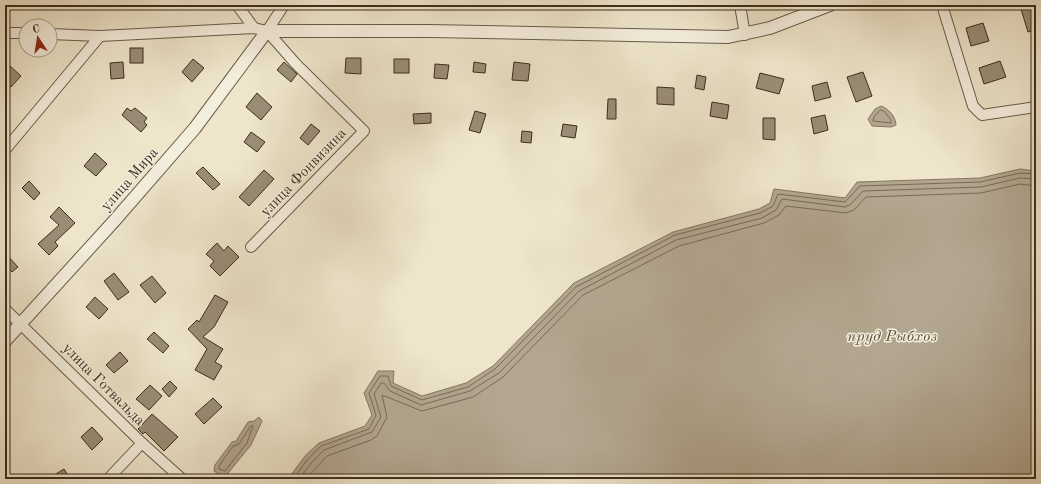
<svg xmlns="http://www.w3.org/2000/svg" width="1041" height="484" font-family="'Old Standard TT',serif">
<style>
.water{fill:#b2a690;stroke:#837662}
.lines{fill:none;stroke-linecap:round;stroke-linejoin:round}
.shore{stroke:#786a56;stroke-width:1}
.building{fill:#998d77;stroke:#3d2d1d}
.minor-casing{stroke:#695b48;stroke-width:12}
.tertiary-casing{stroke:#695b48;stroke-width:14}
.minor{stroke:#f4eedd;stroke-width:10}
.tertiary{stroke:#f4eedd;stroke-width:12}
.labels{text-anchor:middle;stroke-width:3;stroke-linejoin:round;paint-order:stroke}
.street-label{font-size:15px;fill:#3d2d1d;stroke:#f4eedd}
.water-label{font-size:16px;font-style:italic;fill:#605140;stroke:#f4eedd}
</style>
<rect width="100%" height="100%" fill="#eee5cb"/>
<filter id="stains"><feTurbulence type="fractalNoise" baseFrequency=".005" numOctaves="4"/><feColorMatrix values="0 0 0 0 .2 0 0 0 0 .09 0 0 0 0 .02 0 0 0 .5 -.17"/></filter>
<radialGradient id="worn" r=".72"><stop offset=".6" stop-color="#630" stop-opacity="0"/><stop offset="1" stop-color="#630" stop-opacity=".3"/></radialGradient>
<g class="water">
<path d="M881,106C888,108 896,117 896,125L891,127L872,126L868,119L875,109Z"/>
<path d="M1020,169L1036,171V479H288L305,456L319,443L365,426L372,415L364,393L378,371H394L393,383L422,396L466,383L493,366L574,283L673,232L759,209L770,203L774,189L845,198L857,182L980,178Z"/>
<path d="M259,417L262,421L251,445L224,478L214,471L215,465L232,442L236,441L248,422L254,421Z"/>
</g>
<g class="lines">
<g class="shore">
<path d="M881,110L884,111L891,120V123L873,121L874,117Z"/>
<path d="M253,426L247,443L225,471L219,469V466L233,446L239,444L250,427Z"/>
<path d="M293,479L308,459L321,446L369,429L376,415L369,393L380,376H388L391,386L422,400L468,387L495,369L576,287L675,235L760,213L773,206L778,194L845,202L860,186L980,182L1020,173L1036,174"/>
<path d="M299,479L312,462L324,450L372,432L381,417L374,394L381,383H384L390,391L421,405L470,391L499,373L579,291L676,240L762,218L776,210L782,199L845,207L851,204L863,191L981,187L1020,178L1036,179"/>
<path d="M306,479L327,456L371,440L377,436L387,417L382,395L422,411L473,397L503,377L583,295L679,246L764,223L779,215L786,206L846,213L854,210L866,197L981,193L1020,184L1036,186"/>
</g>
</g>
<g class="building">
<path d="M1036,5V30L1028,32L1021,9Z"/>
<path d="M983,23L989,41L971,46L966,28Z"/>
<rect x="130" y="48" width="13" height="15"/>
<path d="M346,58H361V74L345,73Z"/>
<path d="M193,59L204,68L192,82L182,72Z"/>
<rect x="394" y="59" width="15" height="14"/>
<path d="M1000,61L1006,77L984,84L979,68Z"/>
<path d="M123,62L124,78L111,79L110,63Z"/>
<path d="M284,62L297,74L291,82L277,70Z"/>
<path d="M474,62L486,64L485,73L473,72Z"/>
<path d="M514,62L530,64L528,81L512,80Z"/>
<path d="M435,64L449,65L447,79L434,78Z"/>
<path d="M10,66L21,76L11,87L5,81V70Z"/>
<path d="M863,72L872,96L856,102L847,77Z"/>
<path d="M760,73L784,79L779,94L756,88Z"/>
<path d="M697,75L706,77L704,90L695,88Z"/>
<path d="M827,82L831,97L815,101L812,86Z"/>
<path d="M657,87L674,88V105L657,104Z"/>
<path d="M257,93L272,107L261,120L246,107Z"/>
<path d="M608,99H616V119H607Z"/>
<path d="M712,102L729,105L727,119L710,116Z"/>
<path d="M127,108L131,111L135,108L147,118L144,122L147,125L141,132L122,115Z"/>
<path d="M475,111L486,114L480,133L469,130Z"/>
<path d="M431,113V123L414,124L413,114Z"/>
<path d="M825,115L828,130L814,134L811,118Z"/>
<path d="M763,118H775V140L763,139Z"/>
<path d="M311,124L320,131L308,145L300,138Z"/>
<path d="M563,124L577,126L575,138L561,136Z"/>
<path d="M522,131L532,132L531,143L521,142Z"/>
<path d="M251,132L265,142L257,152L244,142Z"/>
<path d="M95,153L107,164L96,176L84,166Z"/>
<path d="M203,167L220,184L213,190L196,173Z"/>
<path d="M264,170L274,179L249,206L239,197Z"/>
<path d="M29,181L40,193L34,200L22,188Z"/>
<path d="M59,207L75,223L55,242L58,246L49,255L38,244L59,225L50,217Z"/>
<path d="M217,243L224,251L228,246L239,257L220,276L210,266L214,261L206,254Z"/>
<path d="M5,253L18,267L12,272L5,265Z"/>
<path d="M114,273L129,292L118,300L104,281Z"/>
<path d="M152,276L166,293L155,303L140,285Z"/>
<path d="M215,295L228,302L214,327L203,337L223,349L215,362L222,366L214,380L195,370L207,349L188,329L197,320L199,322Z"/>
<path d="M95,297L108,309L99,319L86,307Z"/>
<path d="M154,332L169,346L163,353L147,339Z"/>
<path d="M120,352L128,361L114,373L106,365Z"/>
<path d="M170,381L177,388L169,397L162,389Z"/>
<path d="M150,385L162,396L149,410L136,399Z"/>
<path d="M213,398L222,407L204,424L195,414Z"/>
<path d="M152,414L178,437L164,451L145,432L143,434L138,429Z"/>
<path d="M92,427L103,439L92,450L81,437Z"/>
<path d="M64,469L70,479H48Z"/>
</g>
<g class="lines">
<defs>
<g id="minor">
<path d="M237,5L254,28"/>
<path d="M740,5L745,35"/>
<path d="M942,5L973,106L982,115L1036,107"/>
<path d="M267,31L284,5"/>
<path d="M5,33H26"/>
<path d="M50,34L100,36L254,28L267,31"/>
<path d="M5,150L100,36"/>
<path d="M251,247L364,131L296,64L267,31"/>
<path d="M5,309L142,443L182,479"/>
<path d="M108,479L142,443"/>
</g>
<path id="tertiary" d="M5,341L115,220L195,128L267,31H430L728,37L770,28L830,5"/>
</defs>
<use href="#minor" class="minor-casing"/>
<use href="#tertiary" class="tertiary-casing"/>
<use href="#minor" class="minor"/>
<use href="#tertiary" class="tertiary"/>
</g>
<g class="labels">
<g class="street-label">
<text transform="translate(303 172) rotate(-46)" y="5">улица Фонвизина</text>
<text transform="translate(129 179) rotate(-49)" y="5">улица Мира</text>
<text transform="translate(104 384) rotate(45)" y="5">улица Готвальда</text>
</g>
<g class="water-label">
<text x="892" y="341">пруд Рыбхоз</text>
</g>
</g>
<rect width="1041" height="484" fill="none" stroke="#eee5cb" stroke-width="20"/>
<rect x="6" y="6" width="1029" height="472" fill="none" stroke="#3d2d1d" stroke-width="2"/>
<rect x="10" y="10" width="1021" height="464" fill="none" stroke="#3d2d1d"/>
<g transform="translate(38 38) rotate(348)"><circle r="19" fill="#f4eedd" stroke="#aba190"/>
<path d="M0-3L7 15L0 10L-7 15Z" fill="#8f2418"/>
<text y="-6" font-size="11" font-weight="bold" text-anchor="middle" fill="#3d2d1d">С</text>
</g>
<rect width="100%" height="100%" filter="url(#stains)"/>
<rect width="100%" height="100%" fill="url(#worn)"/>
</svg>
